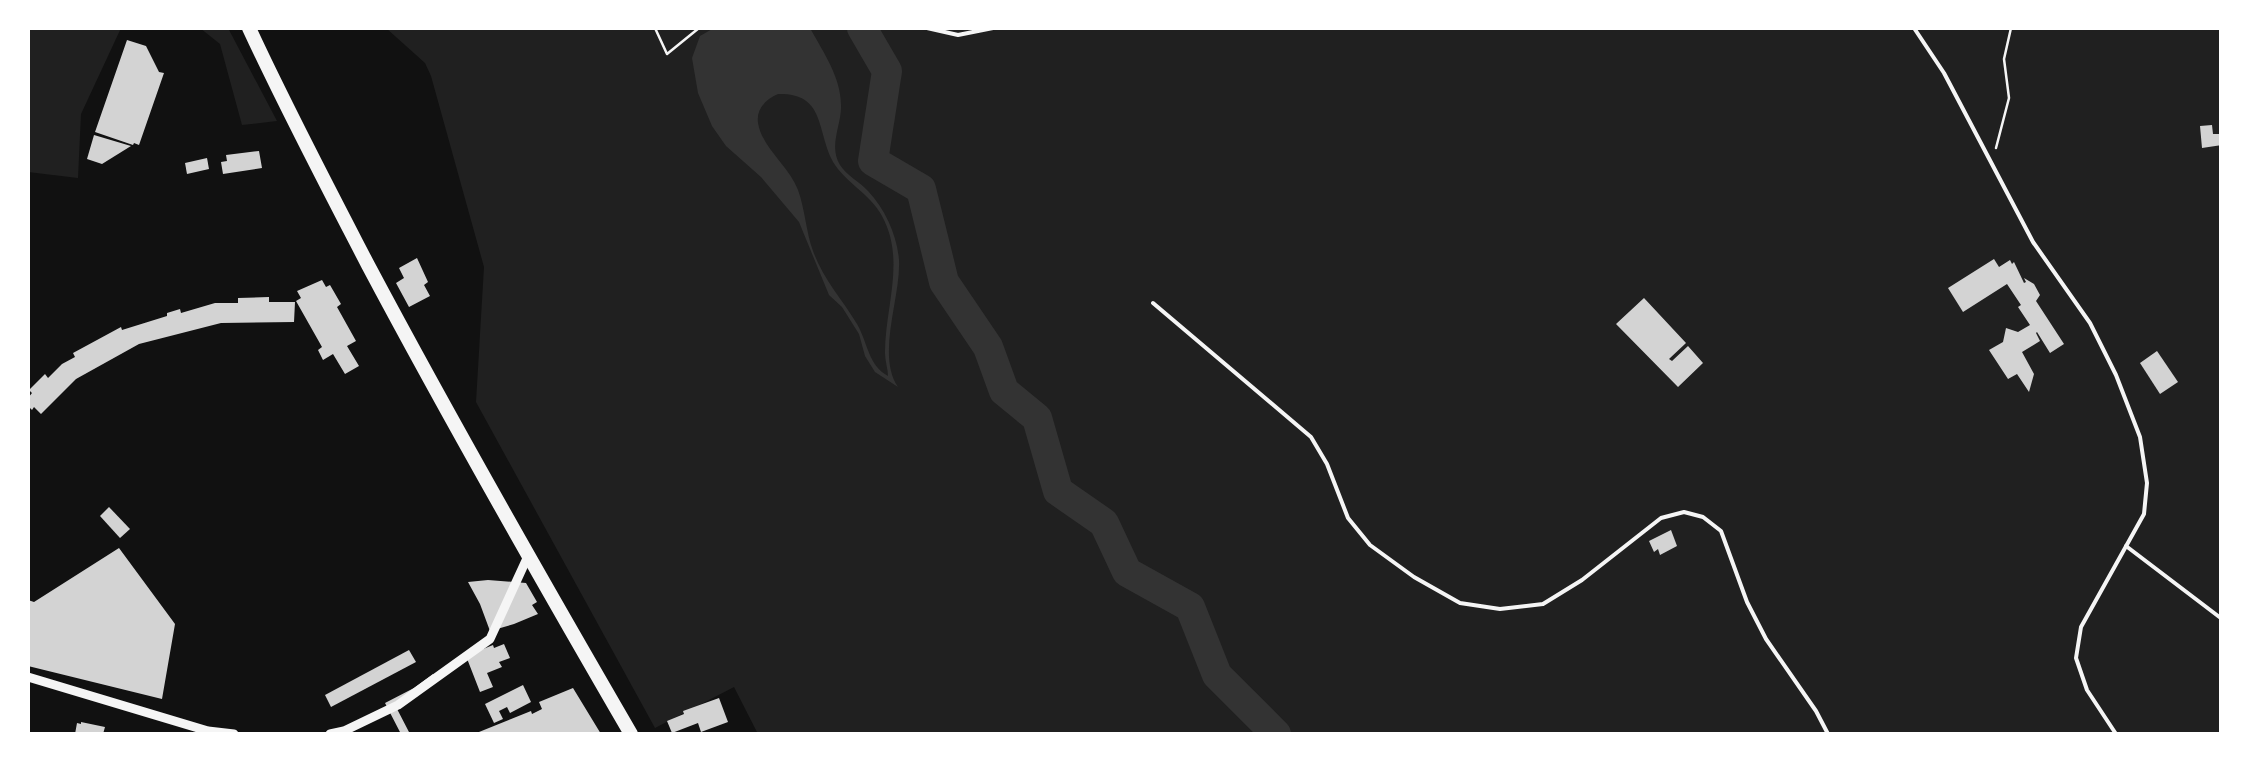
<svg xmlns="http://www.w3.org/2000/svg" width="2249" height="762" font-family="'Golos Text',sans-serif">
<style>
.green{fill:#202020}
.water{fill:#333;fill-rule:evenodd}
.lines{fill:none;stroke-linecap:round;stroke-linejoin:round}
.river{stroke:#333;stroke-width:30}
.building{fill:#d3d3d3}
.path{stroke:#f5f5f5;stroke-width:2.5}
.service{stroke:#f5f5f5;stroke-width:4}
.minor{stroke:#f5f5f5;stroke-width:9}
.primary{stroke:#f5f5f5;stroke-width:14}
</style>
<rect width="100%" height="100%" fill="#111"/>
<g class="green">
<path d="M28,28H121L81,114L78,178L28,172Z"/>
<path d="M200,28H228L277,121L242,125L220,44Z"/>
<path d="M386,28H2221V734H758L734,687L655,728L476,402L484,267L431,76L425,63Z"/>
</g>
<path class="water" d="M714,28H810C823,52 841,77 841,105C842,124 828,146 840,165C846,175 860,182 868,191C885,209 897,235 899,260C901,297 876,355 898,387L875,372L865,356L859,334L842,307L829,295L799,222L761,177L726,146L712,126L698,93L692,58L700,36ZM778,94C823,93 817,126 831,158C841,180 870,193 882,216C906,260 885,306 885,353C885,361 888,369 888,376C868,365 868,343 857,324C842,299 823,279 813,251C806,232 805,209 798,190C789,166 762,148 758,123C756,109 766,99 778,94Z"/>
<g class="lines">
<path class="river" d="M862,28L887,71L873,161L921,189L944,282L988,347L1004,391L1037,418L1058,491L1104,523L1127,572L1190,607L1217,675L1276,734"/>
</g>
<g class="building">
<path d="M127,40L146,46L159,72L164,73L139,145L134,143L133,145L95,132Z"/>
<path d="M2212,125L2213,134H2222V145L2202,148L2200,126Z"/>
<path d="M94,135L131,146L102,164L87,159Z"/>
<path d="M259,151L262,168L223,174L221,162L227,161L226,155Z"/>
<path d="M207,158L209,169L187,174L185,163Z"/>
<path d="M417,258L428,282L424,285L430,296L409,307L396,283L404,278L399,268Z"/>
<path d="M1994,259L1999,267L2010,260L2012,264L2014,262L2024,283L2026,282L2024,278L2034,284L2040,295L2036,301L2064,344L2050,353L2037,332L2036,333L2040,341L2022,352L2034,374L2029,392L2017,374L2008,379L1989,350L2003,342L2006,328L2018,332L2030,325L2018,307L2021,305L2007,284L1963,312L1948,288Z"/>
<path d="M322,280L326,287L330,285L341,304L337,307L356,341L347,346L359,366L345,374L333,354L323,360L318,350L322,347L296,301L301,298L297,291Z"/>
<path d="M269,297V302H295L294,322L221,323L139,344L76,379L41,414L34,407L32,410L28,406V398L32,393L29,390L45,374L48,378L62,364L75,357L73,353L121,327L122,330L167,316V313L180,309L181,313L215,303H238V298Z"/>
<path d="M1644,298L1686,343L1669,359L1672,361L1688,346L1703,363L1678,387L1616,324Z"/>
<path d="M2157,351L2178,382L2160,394L2140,363Z"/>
<path d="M109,507L130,529L120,538L100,516Z"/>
<path d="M1671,530L1677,546L1660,555L1658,549L1654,552L1649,541Z"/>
<path d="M119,548L175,624L162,699L28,666V600L34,602Z"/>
<path d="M488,580L526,583L537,602L532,605L538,614L514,624L490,631L480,604L468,582Z"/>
<path d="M504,644L510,658L499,662L502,667L487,673L493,687L480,692L466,656L493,645L494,648Z"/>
<path d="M409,650L416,662L331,707L325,695Z"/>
<path d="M433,674L436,679L395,705L410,734H401L385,703L414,688Z"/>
<path d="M523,685L531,702L510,713L507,707L499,711L503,719L494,723L485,704Z"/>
<path d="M573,688L601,734H474L531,711L532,714L542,709L539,702Z"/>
<path d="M719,698L728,722L701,732L698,723L672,733L667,721L684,714L683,711Z"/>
<path d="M81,722L105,727L103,734H75L77,723L81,724Z"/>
</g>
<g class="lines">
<g class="path">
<path d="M655,28L667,54L699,28"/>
<path d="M1996,148L2009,98L2004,59L2011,28"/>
</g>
<g class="service">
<path d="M927,28L958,35L993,28"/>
<path d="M1914,28L1944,73L2033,242L2090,323L2116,375L2140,437L2147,483L2144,514L2081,627L2076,658L2087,690L2116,734"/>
<path d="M1153,303L1311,437L1327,464L1348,518L1370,545L1414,577L1460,603L1500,609L1543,604L1582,580L1661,518L1684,512L1703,517L1721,531L1747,602L1766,639L1816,711L1828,734"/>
<path d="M2126,546L2222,619"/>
</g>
<g class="minor">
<path d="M28,677L208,731L234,734"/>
<path d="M330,734L344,731L398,705L490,639L528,556"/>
</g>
<path class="primary" d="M249,28C286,108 327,186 368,265C452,423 541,579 631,734"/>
</g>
<rect width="2249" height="762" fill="none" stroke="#ffffff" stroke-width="60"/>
</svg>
